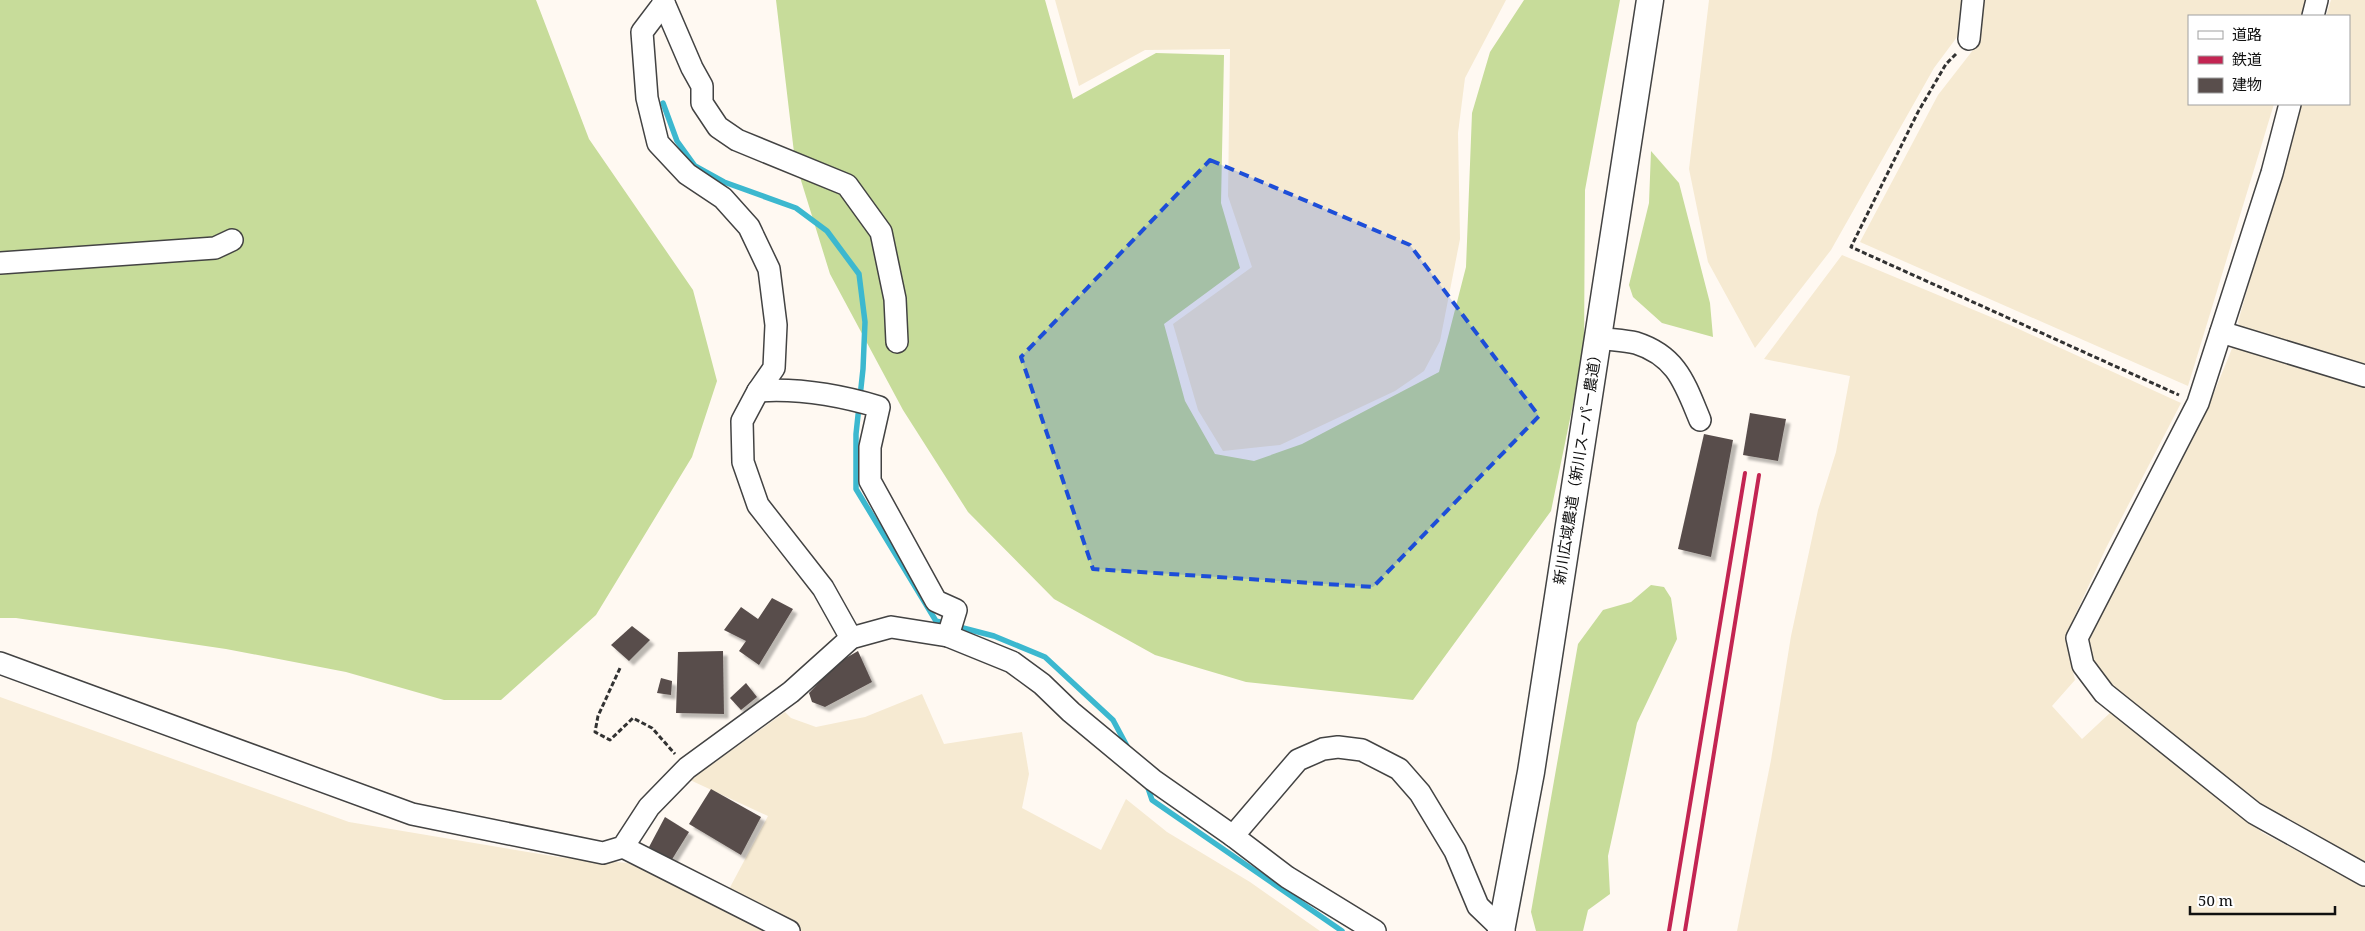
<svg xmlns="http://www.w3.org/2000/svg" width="2365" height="931" font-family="'Noto Serif','Noto Sans JP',serif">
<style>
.farmland{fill:#f6ead2}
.forest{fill:#c7dc9a}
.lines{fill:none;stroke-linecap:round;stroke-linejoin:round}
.stream{stroke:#3cb8cf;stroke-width:5.5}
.building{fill:#594e4c;filter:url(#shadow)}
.minor-casing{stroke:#434343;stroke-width:24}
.tertiary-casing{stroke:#434343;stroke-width:29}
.path{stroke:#323232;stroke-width:3;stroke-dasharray:5 2.5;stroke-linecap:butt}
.minor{stroke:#fff;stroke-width:21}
.tertiary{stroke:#fff;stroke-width:26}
.rail{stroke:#c32552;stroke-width:4}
.marked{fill:#1d4ed8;fill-opacity:0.2;stroke:#1d4ed8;stroke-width:4;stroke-dasharray:10 6;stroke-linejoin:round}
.labels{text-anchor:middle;stroke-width:5;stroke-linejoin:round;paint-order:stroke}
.street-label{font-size:15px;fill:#101010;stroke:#fff}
</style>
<defs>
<filter id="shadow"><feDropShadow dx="4.5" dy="4.5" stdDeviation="1" flood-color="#0004"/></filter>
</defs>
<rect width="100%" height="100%" fill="#fff9f2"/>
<g class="farmland">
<path d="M1055,0H1506L1465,78L1458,133L1460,239L1440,341L1424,371L1395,391L1280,445L1223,451L1198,410L1173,324L1252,267L1228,196L1230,49L1145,50L1079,86Z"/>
<path d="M1709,0H1964L1960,33L1934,68L1831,250L1755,348L1708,262L1689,169Z"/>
<path d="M1984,0H2306L2301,16H2189V104H2274L2188,386L1860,242L1938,95L1980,41Z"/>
<path d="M2331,0H2365V368L2242,331L2238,322L2300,104H2349V16H2326Z"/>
<path d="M1842,255L2010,325L2181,403L2106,548L2071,624L2067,646L2075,680L2052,706L2082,739L2111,712L2263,833L2365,886V931H1737L1771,760L1791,636L1818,510L1836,452L1850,376L1764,359Z"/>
<path d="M2233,346L2365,384V864L2257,807L2104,682L2088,657L2090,630L2179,466L2209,405Z"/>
<path d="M922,694L944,744L1022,732L1029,774L1022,808L1101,850L1126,799L1167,832L1250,882L1320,931H798L727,893L768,816L690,780L785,712L791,718L816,727L865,717Z"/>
<path d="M0,697L349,822L558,857L628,863L665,879L765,931H0Z"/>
</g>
<g class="forest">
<path d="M0,0H536L589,139L693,290L717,381L692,457L596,615L501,700H444L346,672L226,649L16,618H0Z"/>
<path d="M776,0H1045L1073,99L1156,53L1224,55L1221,203L1240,268L1164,324L1185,401L1215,454L1254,461L1302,444L1439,372L1466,267L1472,113L1490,52L1524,0H1620L1585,190L1584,351L1551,511L1413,700L1246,682L1155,655L1054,599L968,512L903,410L830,274L795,161Z"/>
<path d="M1651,151L1679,183L1710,303L1713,337L1662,323L1633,297L1629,285L1649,203Z"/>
<path d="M1651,585L1664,587L1671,598L1677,639L1637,723L1608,856L1610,894L1588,910L1583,931H1536L1531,912L1578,644L1603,610L1631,602Z"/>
</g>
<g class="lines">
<g class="stream">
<path d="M663,103L677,141L695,166L724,182L796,208L827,231L859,274L865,322L863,369L856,434V489L936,621L994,636L1045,657L1113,720L1128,748"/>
<path d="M1147,785L1152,800L1342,931"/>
</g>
</g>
<g class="building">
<path d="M1750,413L1786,419L1778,461L1743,455Z"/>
<path d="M1704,434L1733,440L1711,557L1678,549Z"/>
<path d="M772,598L793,609L759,665L739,651L746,641L724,630L741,607L758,619Z"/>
<path d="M632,626L650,640L629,661L611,645Z"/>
<path d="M723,651L724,714L676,713L678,652Z"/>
<path d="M858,651L872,682L825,707L812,702L809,693L837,663Z"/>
<path d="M661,678L672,681L671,695L657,693Z"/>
<path d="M746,683L757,697L741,710L730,698Z"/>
<path d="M711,789L761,817L741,855L689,824Z"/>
<path d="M665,817L689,832L671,861L649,847Z"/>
</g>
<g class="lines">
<defs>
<g id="minor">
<path d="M663,0L664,3L642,32L647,98L658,143L687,174L723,198L749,227L769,269L776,325L774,368L758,391L742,421L743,462L758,505L823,588L851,638"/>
<path d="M664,3L692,68L702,86V103L718,127L737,140L847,185L881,232L895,299L897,342"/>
<path d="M2313,16L2317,0"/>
<path d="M1969,39L1973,0"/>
<path d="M2290,104L2272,173L2198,403L2077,638L2083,665L2104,693L2254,813L2365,875"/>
<path d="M0,263L215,248L232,240"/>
<path d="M2221,332L2365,376"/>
<path d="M1598,338C1610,340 1624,340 1636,343C1677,356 1685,384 1700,420"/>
<path d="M758,391C800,388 839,395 879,407L870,447V481L936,601L956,610L948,636"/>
<path d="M0,663L412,814L603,853L623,847L649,807L687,768L791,692L851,638L891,627L948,636L1012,662L1042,684L1071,712L1153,780L1233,836L1287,877L1375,931"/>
<path d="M1233,836L1298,760L1323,749L1338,747L1362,750L1399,769L1420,793L1455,851L1478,906L1504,931"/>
<path d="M623,847L789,931"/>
</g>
<path id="tertiary" d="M1501,931L1531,772L1650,0"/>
</defs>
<use href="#minor" class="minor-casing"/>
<use href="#tertiary" class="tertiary-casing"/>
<g class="path">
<path d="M1956,54L1946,64L1918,112L1851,247L2179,395"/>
<path d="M620,668L598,716L595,732L610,740L633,718L652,728L675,754"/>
</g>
<use href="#minor" class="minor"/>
<use href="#tertiary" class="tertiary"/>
<g class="rail">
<path d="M1669,931L1745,473"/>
<path d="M1685,931L1759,475"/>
</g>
</g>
<path class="marked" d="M1210,160L1410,245L1539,416L1373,587L1093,569L1021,357Z"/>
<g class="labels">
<g class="street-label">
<text transform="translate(1578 466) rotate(-81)" y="5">新川広域農道（新川スーパー農道）</text>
</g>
</g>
<rect x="2188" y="15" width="162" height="90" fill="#ffffff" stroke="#9f9f9f"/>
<rect x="2198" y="31" width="25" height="8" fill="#ffffff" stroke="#9f9f9f"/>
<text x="2232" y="40" font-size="15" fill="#101010">道路</text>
<rect x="2198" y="56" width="25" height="8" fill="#c32552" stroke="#9f9f9f"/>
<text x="2232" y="65" font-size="15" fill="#101010">鉄道</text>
<rect x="2198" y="78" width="25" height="15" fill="#594e4c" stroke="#9f9f9f"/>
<text x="2232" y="90" font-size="15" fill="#101010">建物</text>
<path d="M2190 906v8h145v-8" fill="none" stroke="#101010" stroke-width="2.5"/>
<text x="2198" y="906" font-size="15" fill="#101010" stroke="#ffffff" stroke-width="4" paint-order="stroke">50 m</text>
</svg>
